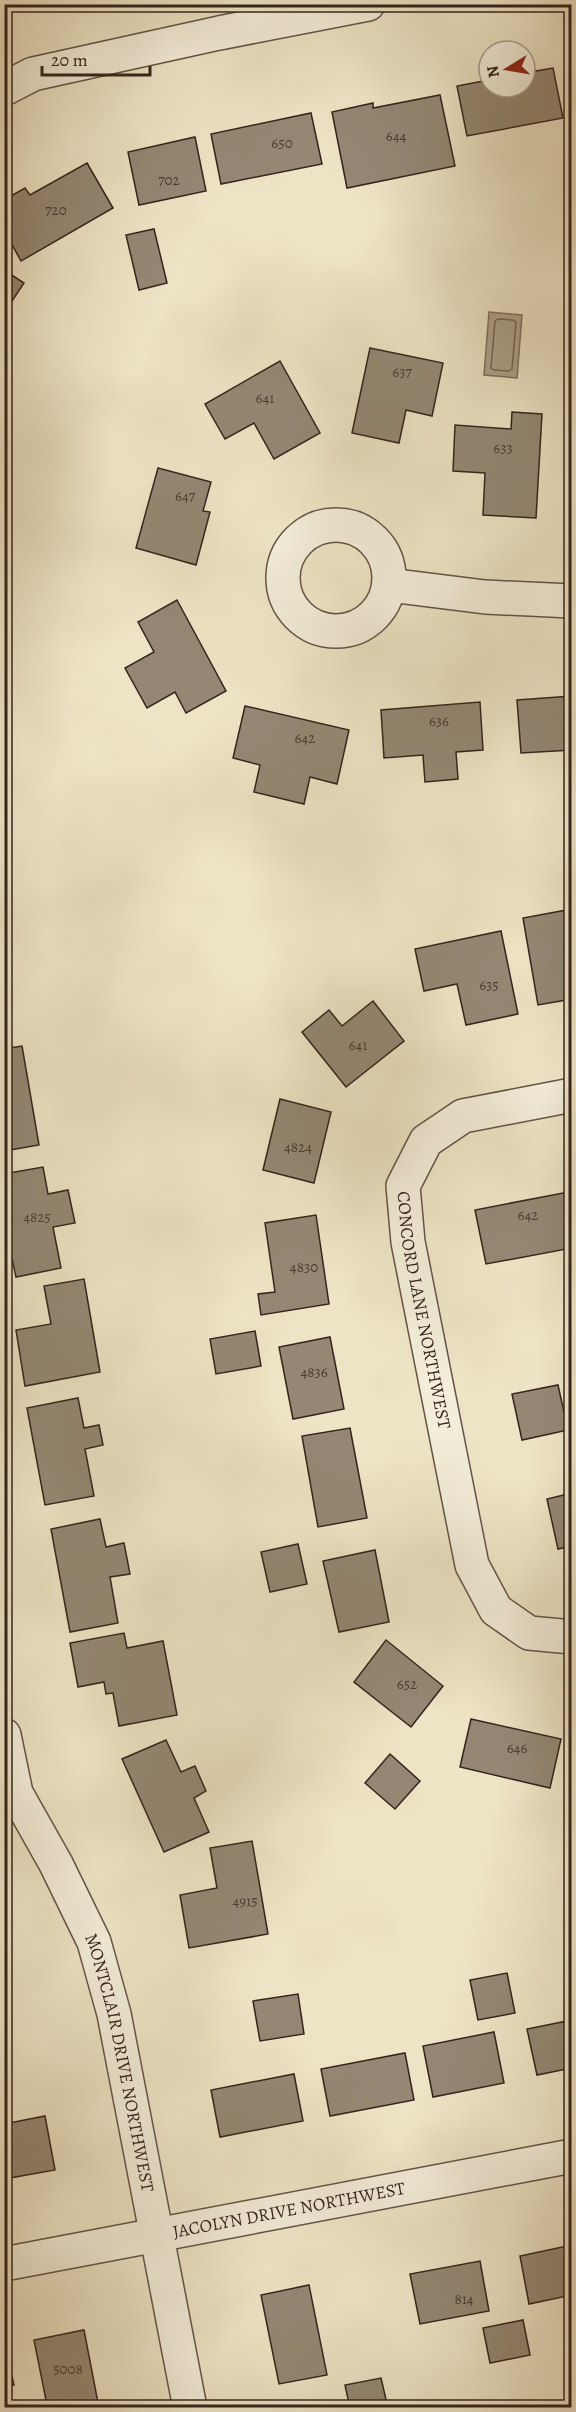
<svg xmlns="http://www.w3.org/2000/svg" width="576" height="2412" font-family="Alegreya,serif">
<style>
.water{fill:#aea38c;stroke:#7d705f;stroke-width:1.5}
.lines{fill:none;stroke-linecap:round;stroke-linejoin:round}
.shore{stroke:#716454;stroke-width:1.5}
.building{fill:#948874;stroke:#34241c;stroke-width:1.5}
.minor-casing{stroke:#625446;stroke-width:36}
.minor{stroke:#f3edd9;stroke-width:33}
.labels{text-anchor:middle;stroke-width:6;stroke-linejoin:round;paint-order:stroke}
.number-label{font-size:15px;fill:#4c3d32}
.street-label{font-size:18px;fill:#34241c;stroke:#f3edd9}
</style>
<rect width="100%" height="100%" fill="#ede4c5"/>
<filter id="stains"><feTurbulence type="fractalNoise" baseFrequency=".00333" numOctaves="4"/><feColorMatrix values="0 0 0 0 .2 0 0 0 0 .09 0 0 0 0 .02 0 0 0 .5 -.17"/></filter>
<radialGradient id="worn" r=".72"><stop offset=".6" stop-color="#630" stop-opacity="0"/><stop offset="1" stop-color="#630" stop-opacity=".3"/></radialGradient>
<path class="water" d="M489,312L522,315L517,378L484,375Z"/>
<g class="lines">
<path class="shore" d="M498,319L513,320L516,322L512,369L509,371L494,370L491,368L495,321Z"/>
</g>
<g class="building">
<path d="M553,68L563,118L467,136L457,86L489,80V87H525V73Z"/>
<path d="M440,95L455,166L347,188L332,112L373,103V108Z"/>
<path d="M311,113L322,164L221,184L211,134Z"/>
<path d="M195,137L206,191L139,205L128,152Z"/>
<path d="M87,163L113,208L21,261L4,230V200L25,188L30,195Z"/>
<path d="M154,229L167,283L139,290L126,235Z"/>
<path d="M4,270L24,283L4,313Z"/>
<path d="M370,348L443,363L432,416L406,410L399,443L352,433Z"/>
<path d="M280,361L320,433L274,459L254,423L225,439L205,404Z"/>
<path d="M512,412L542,414L536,518L483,515L485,473L453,471L455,425L511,429Z"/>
<path d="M158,468L211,482L203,511L210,512L196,565L136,548Z"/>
<path d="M572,478V504L566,479Z"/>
<path d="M177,600L226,691L186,713L175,692L147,708L125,668L154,652L138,622Z"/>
<path d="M572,696V750L521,753L517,700Z"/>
<path d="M480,702L483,750L456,752L458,779L425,782L423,755L384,758L381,710Z"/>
<path d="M245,706L349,730L337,784L310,777L304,804L254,792L260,765L233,758Z"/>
<path d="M572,909V999L538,1005L523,918Z"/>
<path d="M501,931L518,1014L466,1025L457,984L424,991L415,949Z"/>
<path d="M4,996L9,1022H4Z"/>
<path d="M373,1001L404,1041L346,1087L302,1032L329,1010L342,1026Z"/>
<path d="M22,1046L39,1145L4,1151V1049Z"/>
<path d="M280,1099L331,1112L314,1183L263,1170Z"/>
<path d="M43,1167L48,1194L68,1190L75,1223L53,1227L61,1268L16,1277L4,1222V1174Z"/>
<path d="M568,1192L572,1209V1248L486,1264L475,1210Z"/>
<path d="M316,1215L329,1304L261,1315L258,1294L275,1292L265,1223Z"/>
<path d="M84,1279L100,1372L25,1386L16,1330L51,1324L44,1286Z"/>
<path d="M255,1331L261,1366L216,1374L210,1339Z"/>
<path d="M330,1337L344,1409L293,1419L279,1347Z"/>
<path d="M558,1385L568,1430L522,1440L512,1394Z"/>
<path d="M78,1398L84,1428L99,1425L103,1445L85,1449L94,1496L45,1505L27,1408Z"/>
<path d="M350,1428L367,1518L318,1527L302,1436Z"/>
<path d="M572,1493V1546L558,1549L547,1499Z"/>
<path d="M100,1519L106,1547L124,1543L130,1574L110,1577L118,1623L70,1632L51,1529Z"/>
<path d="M298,1544L307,1584L270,1592L261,1552Z"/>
<path d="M375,1550L389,1622L339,1632L323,1561Z"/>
<path d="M124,1633L127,1648L163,1641L177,1715L119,1726L113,1693L106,1694L104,1682L78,1687L70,1643Z"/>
<path d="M386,1640L443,1686L411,1727L354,1682Z"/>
<path d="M471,1719L561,1739L550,1788L460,1767Z"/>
<path d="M166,1740L181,1772L195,1766L206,1791L194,1798L209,1832L164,1852L122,1759Z"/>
<path d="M390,1754L420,1781L395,1809L365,1783Z"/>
<path d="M252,1841L268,1934L189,1948L180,1895L217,1888L210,1848Z"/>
<path d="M507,1973L515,2013L478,2020L470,1980Z"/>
<path d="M298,1994L304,2034L260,2041L253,2001Z"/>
<path d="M572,2020V2068L537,2075L527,2029Z"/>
<path d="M494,2032L504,2083L433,2097L423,2046Z"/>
<path d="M405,2053L414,2100L330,2116L321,2069Z"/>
<path d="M294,2074L303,2121L220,2137L211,2090Z"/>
<path d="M45,2116L55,2170L4,2179V2124Z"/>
<path d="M572,2245V2295L529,2304L520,2256Z"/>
<path d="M480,2261L489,2311L420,2324L410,2274Z"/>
<path d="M309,2285L327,2375L279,2384L261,2295Z"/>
<path d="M523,2320L530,2355L490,2363L483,2328Z"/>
<path d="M84,2330L99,2408H22L21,2404L46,2400L34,2340Z"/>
<path d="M4,2342L14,2385L4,2387Z"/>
<path d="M381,2378L388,2408H350L345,2385Z"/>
</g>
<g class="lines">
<defs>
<g id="minor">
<path d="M4,89L33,74L219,33L368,4"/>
<circle cx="336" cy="578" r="53"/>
<path d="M389,585L485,597L572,601"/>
<path id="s1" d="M572,1095L463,1116L426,1141L403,1186L408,1242L472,1565L496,1610L529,1633L572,1637"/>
<path id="s2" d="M4,1735L16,1793L56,1864L94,1942L114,2014L190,2408"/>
<path id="s3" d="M4,2264L572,2156"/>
</g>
</defs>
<use href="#minor" class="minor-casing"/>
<use href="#minor" class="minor"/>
</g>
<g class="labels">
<g class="number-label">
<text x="396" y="141">644</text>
<text x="282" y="148">650</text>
<text x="169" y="185">702</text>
<text x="56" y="215">720</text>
<text x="402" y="377">637</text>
<text x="265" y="403">641</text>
<text x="503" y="453">633</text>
<text x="185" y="501">647</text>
<text x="439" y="726">636</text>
<text x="305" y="743">642</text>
<text x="489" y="990">635</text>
<text x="358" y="1050">641</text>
<text x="298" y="1152">4824</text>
<text x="528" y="1220">642</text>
<text x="37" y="1222">4825</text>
<text x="304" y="1272">4830</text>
<text x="314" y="1377">4836</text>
<text x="407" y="1689">652</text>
<text x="517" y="1753">646</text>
<text x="245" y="1906">4915</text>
<text x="464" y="2304">814</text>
<text x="68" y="2374">5008</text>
</g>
<g class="street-label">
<text dy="6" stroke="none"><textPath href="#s1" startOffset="332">CONCORD LANE NORTHWEST</textPath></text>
<text dy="6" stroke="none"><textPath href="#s2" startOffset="351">MONTCLAIR DRIVE NORTHWEST</textPath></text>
<text dy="6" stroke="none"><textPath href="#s3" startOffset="290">JACOLYN DRIVE NORTHWEST</textPath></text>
</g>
</g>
<rect width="576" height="2412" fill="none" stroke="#ede4c5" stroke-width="24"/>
<rect x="6" y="6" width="564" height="2400" fill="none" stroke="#34241c" stroke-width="3"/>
<rect x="12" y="12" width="552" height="2388" fill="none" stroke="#34241c" stroke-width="1.5"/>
<g transform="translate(507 69) rotate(259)"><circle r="28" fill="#f3edd9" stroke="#a79d8d" stroke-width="1.5"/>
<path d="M0-4.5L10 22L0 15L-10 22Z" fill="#8f2418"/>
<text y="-9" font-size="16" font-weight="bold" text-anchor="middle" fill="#34241c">N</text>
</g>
<path d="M42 66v9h108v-9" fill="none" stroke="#34241c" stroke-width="3"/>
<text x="51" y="66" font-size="18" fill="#34241c" stroke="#f3edd9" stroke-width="4.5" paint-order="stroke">20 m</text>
<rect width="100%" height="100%" filter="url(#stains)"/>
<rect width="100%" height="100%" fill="url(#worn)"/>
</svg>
